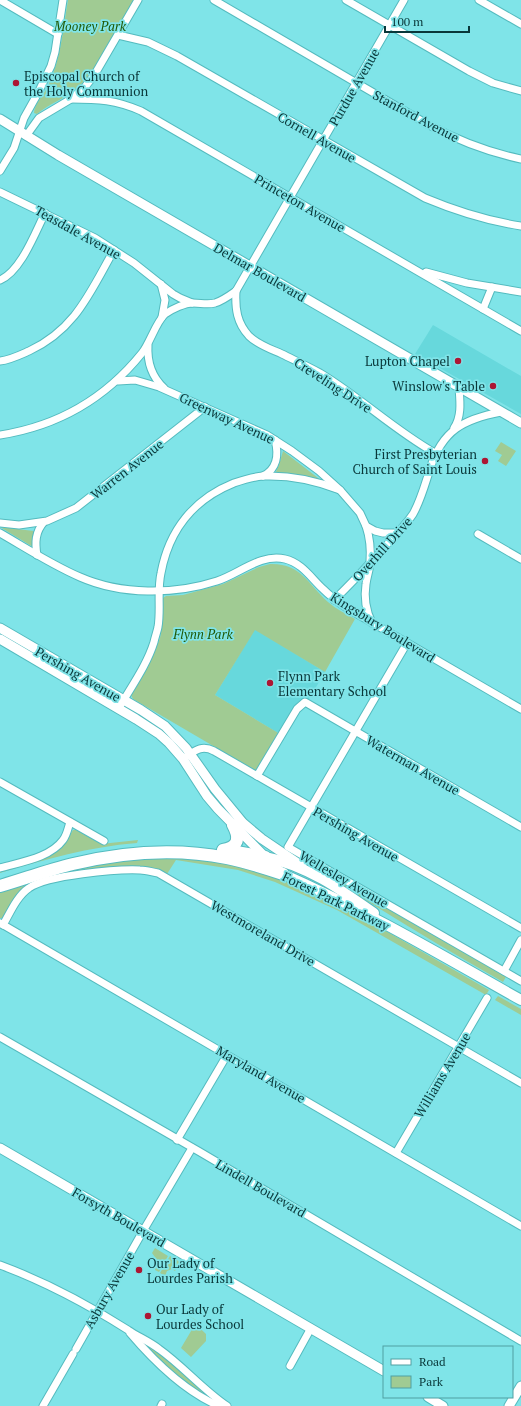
<svg xmlns="http://www.w3.org/2000/svg" width="521" height="1406" font-family="'PT Serif',serif">
<style>
.built{fill:#67d8dc}
.green{fill:#a0cb93}
.lines{fill:none;stroke-linecap:round;stroke-linejoin:round}
.street-casing{stroke:#54bbbf;stroke-width:9}
.secondary-casing{stroke:#54bbbf;stroke-width:11}
.primary-casing{stroke:#54bbbf;stroke-width:12}
.highway-casing{stroke:#54bbbf;stroke-width:14}
.street{stroke:#fff;stroke-width:7}
.secondary{stroke:#fff;stroke-width:9}
.primary{stroke:#fff;stroke-width:10}
.highway{stroke:#fff;stroke-width:12}
.poi-dot{fill:#ac1633;stroke:#7fe4e8;stroke-width:1.5}
.labels{text-anchor:middle;stroke-width:3.5;stroke-linejoin:round;paint-order:stroke}
.park-label{font-size:13px;font-style:italic;fill:#215906;stroke:#7fe4e8}
.poi-label{font-size:13px;fill:#093739;stroke:#7fe4e8;text-anchor:start}
.street-label{font-size:13px;fill:#093739;stroke:#7fe4e8}
</style>
<rect width="100%" height="100%" fill="#7fe4e8"/>
<g class="built">
<path d="M433,325L521,376V414L415,354Z"/>
<path d="M255,629L325,672L309,699L304,700L280,734L215,695Z"/>
</g>
<g class="green">
<path d="M68,0H135C118,29 102,67 76,89C64,99 49,104 37,114L34,113C34,105 44,94 48,86C61,59 63,29 68,0Z"/>
<path d="M501,442L516,451L506,466L498,461L502,455L495,451Z"/>
<path d="M283,451L322,481L275,474L279,465Z"/>
<path d="M0,527L34,531L32,540L33,547Z"/>
<path d="M270,564C301,563 308,584 328,602C336,609 346,614 355,619L325,672L255,630L215,695L280,734L258,771H256L133,699L131,695L148,667L160,638L162,626L163,598L166,596L183,595L223,584L259,567Z"/>
<path d="M73,830H76L101,844L138,840L137,843C88,847 47,859 0,873V872L51,855L64,845Z"/>
<path d="M284,849L507,975L503,982C459,957 415,931 372,904C342,886 313,867 283,850Z"/>
<path d="M192,856L278,876L351,911L489,990L486,995L337,910L275,882L238,870L176,860L167,874L153,869L36,881L3,918H0V891L68,870L120,858Z"/>
<path d="M498,996L521,1009V1015L495,1000Z"/>
<path d="M155,1248L168,1256L159,1272L155,1270L157,1260L152,1253Z"/>
<path d="M170,1256L180,1262L175,1271L172,1269L167,1271L165,1276L160,1273Z"/>
<path d="M184,1313L196,1320C199,1329 200,1328 206,1334V1341L191,1357L181,1348L197,1321Z"/>
<path d="M141,1341L159,1351L208,1396L207,1397L175,1376Z"/>
</g>
<g class="lines">
<defs>
<g id="street">
<path d="M0,0L58,34"/>
<path d="M214,0L427,124C457,140 487,152 521,159"/>
<path d="M346,0L469,71L493,83L521,91"/>
<path d="M479,0L521,24"/>
<path d="M118,35L148,42L177,56L425,198C456,211 488,221 521,226"/>
<path d="M71,99C98,99 116,100 141,111L521,331"/>
<path d="M26,136L39,118L71,99L85,87L95,74L138,0"/>
<path d="M0,171L14,148L24,118L38,93L51,66L55,52L63,0"/>
<path d="M0,192L95,238L134,263L173,294L180,298L192,303"/>
<path d="M426,272L467,283L521,292"/>
<path d="M0,280C21,271 35,233 45,213"/>
<path d="M161,284L165,300L162,317"/>
<path d="M236,291C235,309 237,323 249,336C258,345 271,349 282,354C294,360 307,366 320,373C360,397 394,430 435,453"/>
<path d="M483,309L492,287"/>
<path d="M148,345C147,362 152,377 164,388"/>
<path d="M0,361C10,360 20,355 29,351C76,329 90,292 114,250"/>
<path d="M118,381L135,380L159,387L267,435L292,451L319,471L340,490L360,513L366,526L375,531L383,533H397"/>
<path d="M454,428C462,416 460,401 459,388"/>
<path d="M0,435C58,426 105,399 142,353C150,343 156,322 165,314C172,309 185,303 193,303C201,303 207,305 215,303C222,301 229,296 236,291L404,0"/>
<path d="M263,476C277,469 279,455 275,440"/>
<path d="M0,523L19,525L47,521L76,508L205,407"/>
<path d="M366,526C370,538 371,549 370,562C370,569 367,576 366,584C364,597 366,611 372,623"/>
<path d="M0,533C26,548 52,565 80,577C121,595 174,595 217,581C239,574 261,553 285,559C302,563 311,578 323,589C330,596 338,602 347,608L521,709"/>
<path d="M478,534L521,559"/>
<path d="M37,555C35,543 35,532 44,522"/>
<path d="M334,600C355,580 374,559 393,538C400,530 407,523 413,514C421,500 425,484 430,469C442,430 464,419 501,412"/>
<path d="M407,643L288,847L521,981"/>
<path d="M119,708C131,687 147,665 154,642C155,637 157,632 158,627C161,610 157,591 161,573C169,530 194,499 234,483C243,480 253,477 263,476C290,475 315,480 340,490"/>
<path d="M186,757C196,750 202,745 214,751L521,928"/>
<path d="M257,776L297,709L305,702L521,827"/>
<path d="M0,782L104,841"/>
<path d="M0,868C20,862 50,858 63,840C67,835 68,828 70,822"/>
<path d="M0,923L521,1226"/>
<path d="M3,925C10,913 17,896 29,888C47,875 117,869 140,870C146,870 152,872 158,873L521,1083"/>
<path d="M504,971L521,940"/>
<path d="M0,1037L200,1152L521,1341"/>
<path d="M177,1140L227,1055"/>
<path d="M396,1153L487,998"/>
<path d="M0,1265C46,1282 87,1304 128,1330C138,1337 149,1341 159,1349C183,1366 202,1389 227,1406"/>
<path d="M130,1333C153,1360 186,1392 219,1406"/>
<path d="M76,1349L143,1231L192,1148"/>
<path d="M290,1366L311,1328"/>
<path d="M43,1406L73,1354"/>
<path d="M161,1406L162,1404"/>
</g>
<g id="secondary">
<path d="M0,119L58,155L521,423"/>
<path d="M0,628L141,710L165,726L186,748L215,789L243,823L262,839L302,866"/>
<path d="M0,639L136,719L159,734L169,743L183,759L207,796L218,809L273,865L281,872"/>
<path d="M0,1148L384,1371"/>
<path d="M428,1397L443,1406"/>
<path d="M509,1406L521,1386"/>
</g>
<g id="primary">
<path d="M265,857C306,865 340,889 374,913"/>
<path d="M283,874C365,910 443,956 521,1000"/>
</g>
<g id="highway">
<path d="M223,850C239,847 240,838 233,825"/>
<path d="M236,852L265,857"/>
<path d="M0,886C24,879 48,870 73,864C123,852 177,848 227,858C246,862 265,868 283,874"/>
</g>
</defs>
<use href="#street" class="street-casing"/>
<use href="#secondary" class="secondary-casing"/>
<use href="#primary" class="primary-casing"/>
<use href="#highway" class="highway-casing"/>
<use href="#street" class="street"/>
<use href="#secondary" class="secondary"/>
<use href="#primary" class="primary"/>
<use href="#highway" class="highway"/>
</g>
<g class="poi-dot">
<circle cx="16" cy="83" r="4"/>
<circle cx="458" cy="361" r="4"/>
<circle cx="493" cy="386" r="4"/>
<circle cx="485" cy="461" r="4"/>
<circle cx="270" cy="683" r="4"/>
<circle cx="139" cy="1270" r="4"/>
<circle cx="148" cy="1316" r="4"/>
</g>
<g class="labels">
<g class="park-label">
<text x="90" y="31">Mooney Park</text>
<text x="203" y="639">Flynn Park</text>
</g>
<g class="poi-label">
<text x="24" y="81">Episcopal Church of<tspan x="24" dy="15">the Holy Communion</tspan></text>
<text x="450" y="366" text-anchor="end">Lupton Chapel</text>
<text x="485" y="391" text-anchor="end">Winslow's Table</text>
<text x="477" y="459" text-anchor="end">First Presbyterian<tspan x="477" dy="15">Church of Saint Louis</tspan></text>
<text x="278" y="681">Flynn Park<tspan x="278" dy="15">Elementary School</tspan></text>
<text x="147" y="1268">Our Lady of<tspan x="147" dy="15">Lourdes Parish</tspan></text>
<text x="156" y="1314">Our Lady of<tspan x="156" dy="15">Lourdes School</tspan></text>
</g>
<g class="street-label">
<text transform="translate(354 87) rotate(-60)" y="5">Purdue Avenue</text>
<text transform="translate(416 116) rotate(28)" y="5">Stanford Avenue</text>
<text transform="translate(317 137) rotate(30)" y="5">Cornell Avenue</text>
<text transform="translate(300 203) rotate(30)" y="5">Princeton Avenue</text>
<text transform="translate(78 232) rotate(29)" y="5">Teasdale Avenue</text>
<text transform="translate(260 272) rotate(30)" y="5">Delmar Boulevard</text>
<text transform="translate(333 385) rotate(33)" y="5">Creveling Drive</text>
<text transform="translate(227 418) rotate(25)" y="5">Greenway Avenue</text>
<text transform="translate(127 469) rotate(-38)" y="5">Warren Avenue</text>
<text transform="translate(382 549) rotate(-48)" y="5">Overhill Drive</text>
<text transform="translate(383 627) rotate(32)" y="5">Kingsbury Boulevard</text>
<text transform="translate(78 674) rotate(30)" y="5">Pershing Avenue</text>
<text transform="translate(413 765) rotate(30)" y="5">Waterman Avenue</text>
<text transform="translate(356 834) rotate(30)" y="5">Pershing Avenue</text>
<text transform="translate(344 879) rotate(30)" y="5">Wellesley Avenue</text>
<text transform="translate(336 901) rotate(26)" y="5">Forest Park Parkway</text>
<text transform="translate(263 933) rotate(30)" y="5">Westmoreland Drive</text>
<text transform="translate(261 1074) rotate(30)" y="5">Maryland Avenue</text>
<text transform="translate(442 1075) rotate(-59)" y="5">Williams Avenue</text>
<text transform="translate(261 1188) rotate(30)" y="5">Lindell Boulevard</text>
<text transform="translate(119 1217) rotate(30)" y="5">Forsyth Boulevard</text>
<text transform="translate(109 1290) rotate(-60)" y="5">Asbury Avenue</text>
</g>
</g>
<rect x="383" y="1346" width="130" height="52" fill="#7fe4e8" stroke="#509fa2"/>
<rect x="391" y="1359" width="20" height="6" fill="#ffffff" stroke="#509fa2"/>
<text x="419" y="1366" font-size="12" fill="#093739">Road</text>
<rect x="391" y="1376" width="20" height="12" fill="#a0cb93" stroke="#509fa2"/>
<text x="419" y="1386" font-size="12" fill="#093739">Park</text>
<path d="M385 26v6h84v-6" fill="none" stroke="#093739" stroke-width="2"/>
<text x="391" y="26" font-size="12" fill="#093739" stroke="#7fe4e8" stroke-width="3" paint-order="stroke">100 m</text>
</svg>
